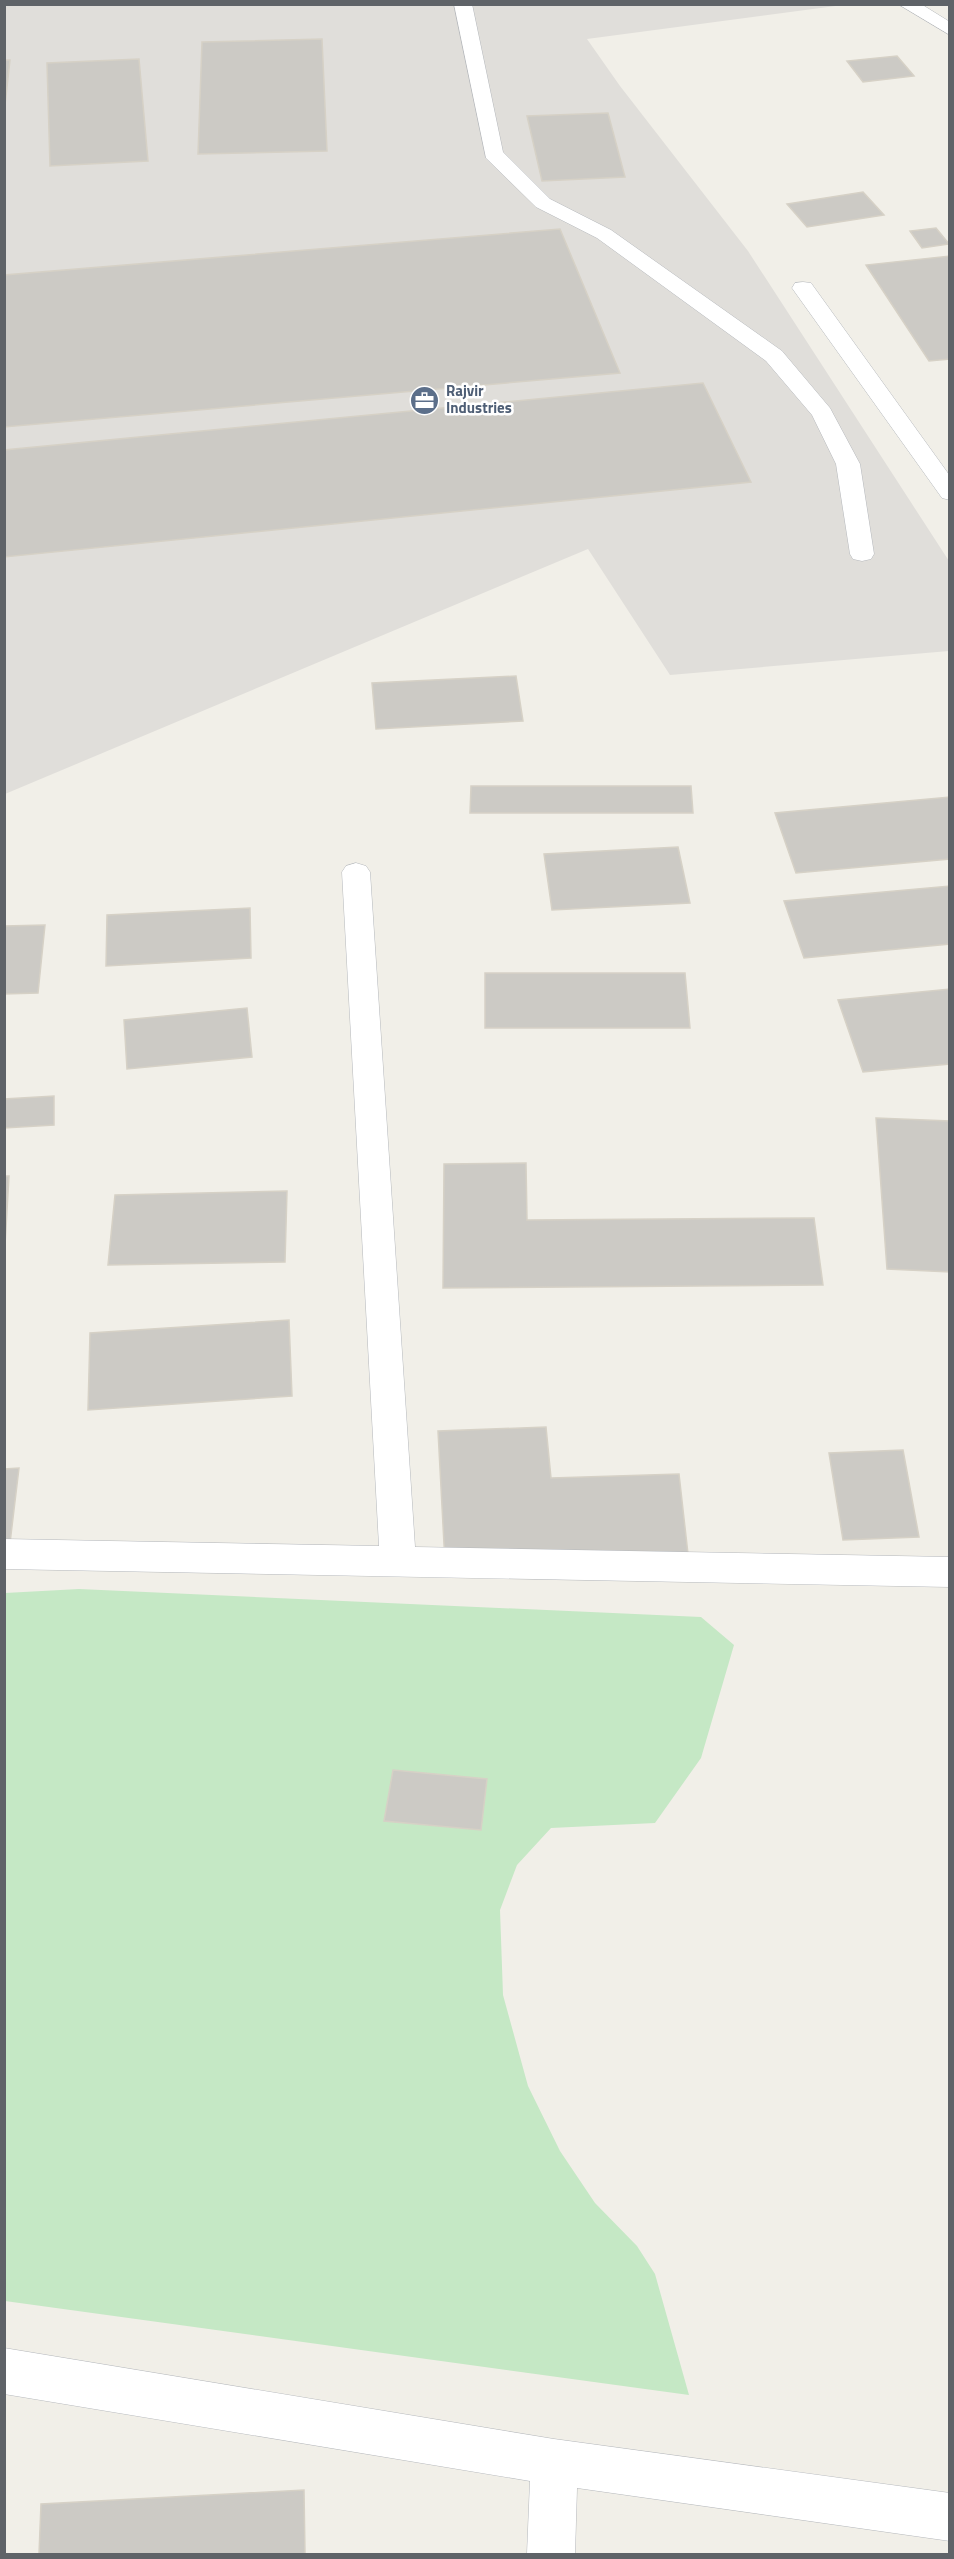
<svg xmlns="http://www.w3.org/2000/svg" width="954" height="2559" font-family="'Titillium Web',sans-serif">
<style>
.industrial{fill:#e0deda}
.green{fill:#c5e8c5}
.building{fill:#cccac5;stroke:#d6d1c6;stroke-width:1.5}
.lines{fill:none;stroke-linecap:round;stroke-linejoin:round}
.service-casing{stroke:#b5b8bc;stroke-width:1}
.minor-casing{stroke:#b5b8bc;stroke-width:1}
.tertiary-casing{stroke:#b5b8bc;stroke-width:1}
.service{fill:#fff;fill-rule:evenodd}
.minor{fill:#fff;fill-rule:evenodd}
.tertiary{fill:#fff;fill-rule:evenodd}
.labels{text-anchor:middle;stroke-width:5;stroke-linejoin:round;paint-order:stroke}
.far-service-label{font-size:15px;font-weight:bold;fill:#4e5e75;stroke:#fff;text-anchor:start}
</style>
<rect width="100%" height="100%" fill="#f1efe8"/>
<path class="industrial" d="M5,5H843L587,39L620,86L748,251L949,561V651L670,675L588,549L5,794Z"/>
<path class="green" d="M79,1589L701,1617L734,1645L701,1758L655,1823L551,1828L517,1865L500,1910L503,1995L528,2086L560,2151L595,2203L637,2246L655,2274L689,2395L5,2301V1593Z"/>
<g class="building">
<path d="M322,39L327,151L198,154L202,42Z"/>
<path d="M897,56L914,76L863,82L847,61Z"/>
<path d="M139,59L148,161L50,166L47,63Z"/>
<path d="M4,60H10L4,114Z"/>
<path d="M608,113L625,177L542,181L527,116Z"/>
<path d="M863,192L884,215L807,227L787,204Z"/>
<path d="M936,228L949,244L922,248L910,231Z"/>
<path d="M560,229L620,373L4,427V275Z"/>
<path d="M950,256V359L929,361L866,265Z"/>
<path d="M703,383L751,482L4,557V450Z"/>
<path d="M516,676L523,721L376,729L372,683Z"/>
<path d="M471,786H691L693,813H470Z"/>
<path d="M950,797V859L796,873L775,813Z"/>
<path d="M678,847L690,903L552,910L544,854Z"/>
<path d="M950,886V944L804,958L784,901Z"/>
<path d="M250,908L251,958L106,966L107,915Z"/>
<path d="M45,925L38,993L4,994V926Z"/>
<path d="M485,973H685L690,1028H485Z"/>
<path d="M950,989V1064L863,1072L838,1000Z"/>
<path d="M247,1008L252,1057L127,1069L124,1020Z"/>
<path d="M54,1096V1125L4,1128V1099Z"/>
<path d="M876,1118L950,1121V1272L887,1269Z"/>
<path d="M526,1163L527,1220L814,1218L823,1285L443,1288L444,1164Z"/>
<path d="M4,1176H9L4,1262Z"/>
<path d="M287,1191L285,1262L108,1265L115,1195Z"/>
<path d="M289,1320L292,1396L88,1410L90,1333Z"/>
<path d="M546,1427L551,1478L679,1474L688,1554L445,1563L438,1431Z"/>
<path d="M903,1450L919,1537L843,1540L829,1453Z"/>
<path d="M19,1468L10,1543H4V1469Z"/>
<path d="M393,1770L487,1779L481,1830L384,1821Z"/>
<path d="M304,2490L305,2554H39L41,2504Z"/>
</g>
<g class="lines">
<defs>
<path id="service" d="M454,4H472L503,152L550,199L611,230L782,351L830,408L860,464L874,554L871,559L862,561L853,559L850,554L836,464L812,415L766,361L597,238L536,207L486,158Z"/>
<g id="minor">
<path d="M803,282L811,283L950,476V500L942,498L792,288L795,283Z"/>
<path d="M356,863L366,866L370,872L415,1547L950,1557V1587L4,1569V1539L379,1546L342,872L346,866Z"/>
<path d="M4,2348L554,2439L950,2493V2541L577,2488L575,2554H527L530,2481L4,2394Z"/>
</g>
<path id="tertiary" d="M898,4H921L950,22V35Z"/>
</defs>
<use href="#service" class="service-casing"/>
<use href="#minor" class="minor-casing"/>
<use href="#tertiary" class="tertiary-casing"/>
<use href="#service" class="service"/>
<use href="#minor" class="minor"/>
<use href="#tertiary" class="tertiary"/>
</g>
<defs>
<symbol id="office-disc" viewBox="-11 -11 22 22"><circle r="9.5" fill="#5c6f8a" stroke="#fff"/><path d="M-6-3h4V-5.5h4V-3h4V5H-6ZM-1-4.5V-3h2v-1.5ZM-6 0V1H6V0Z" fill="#fff"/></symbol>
</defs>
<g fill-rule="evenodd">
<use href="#office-disc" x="408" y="384" width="33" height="33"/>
</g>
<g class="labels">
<g class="far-service-label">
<text x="446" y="396">Rajvir<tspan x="446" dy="17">Industries</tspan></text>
</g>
</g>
<rect width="954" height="2559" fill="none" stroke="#5f6368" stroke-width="12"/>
</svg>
